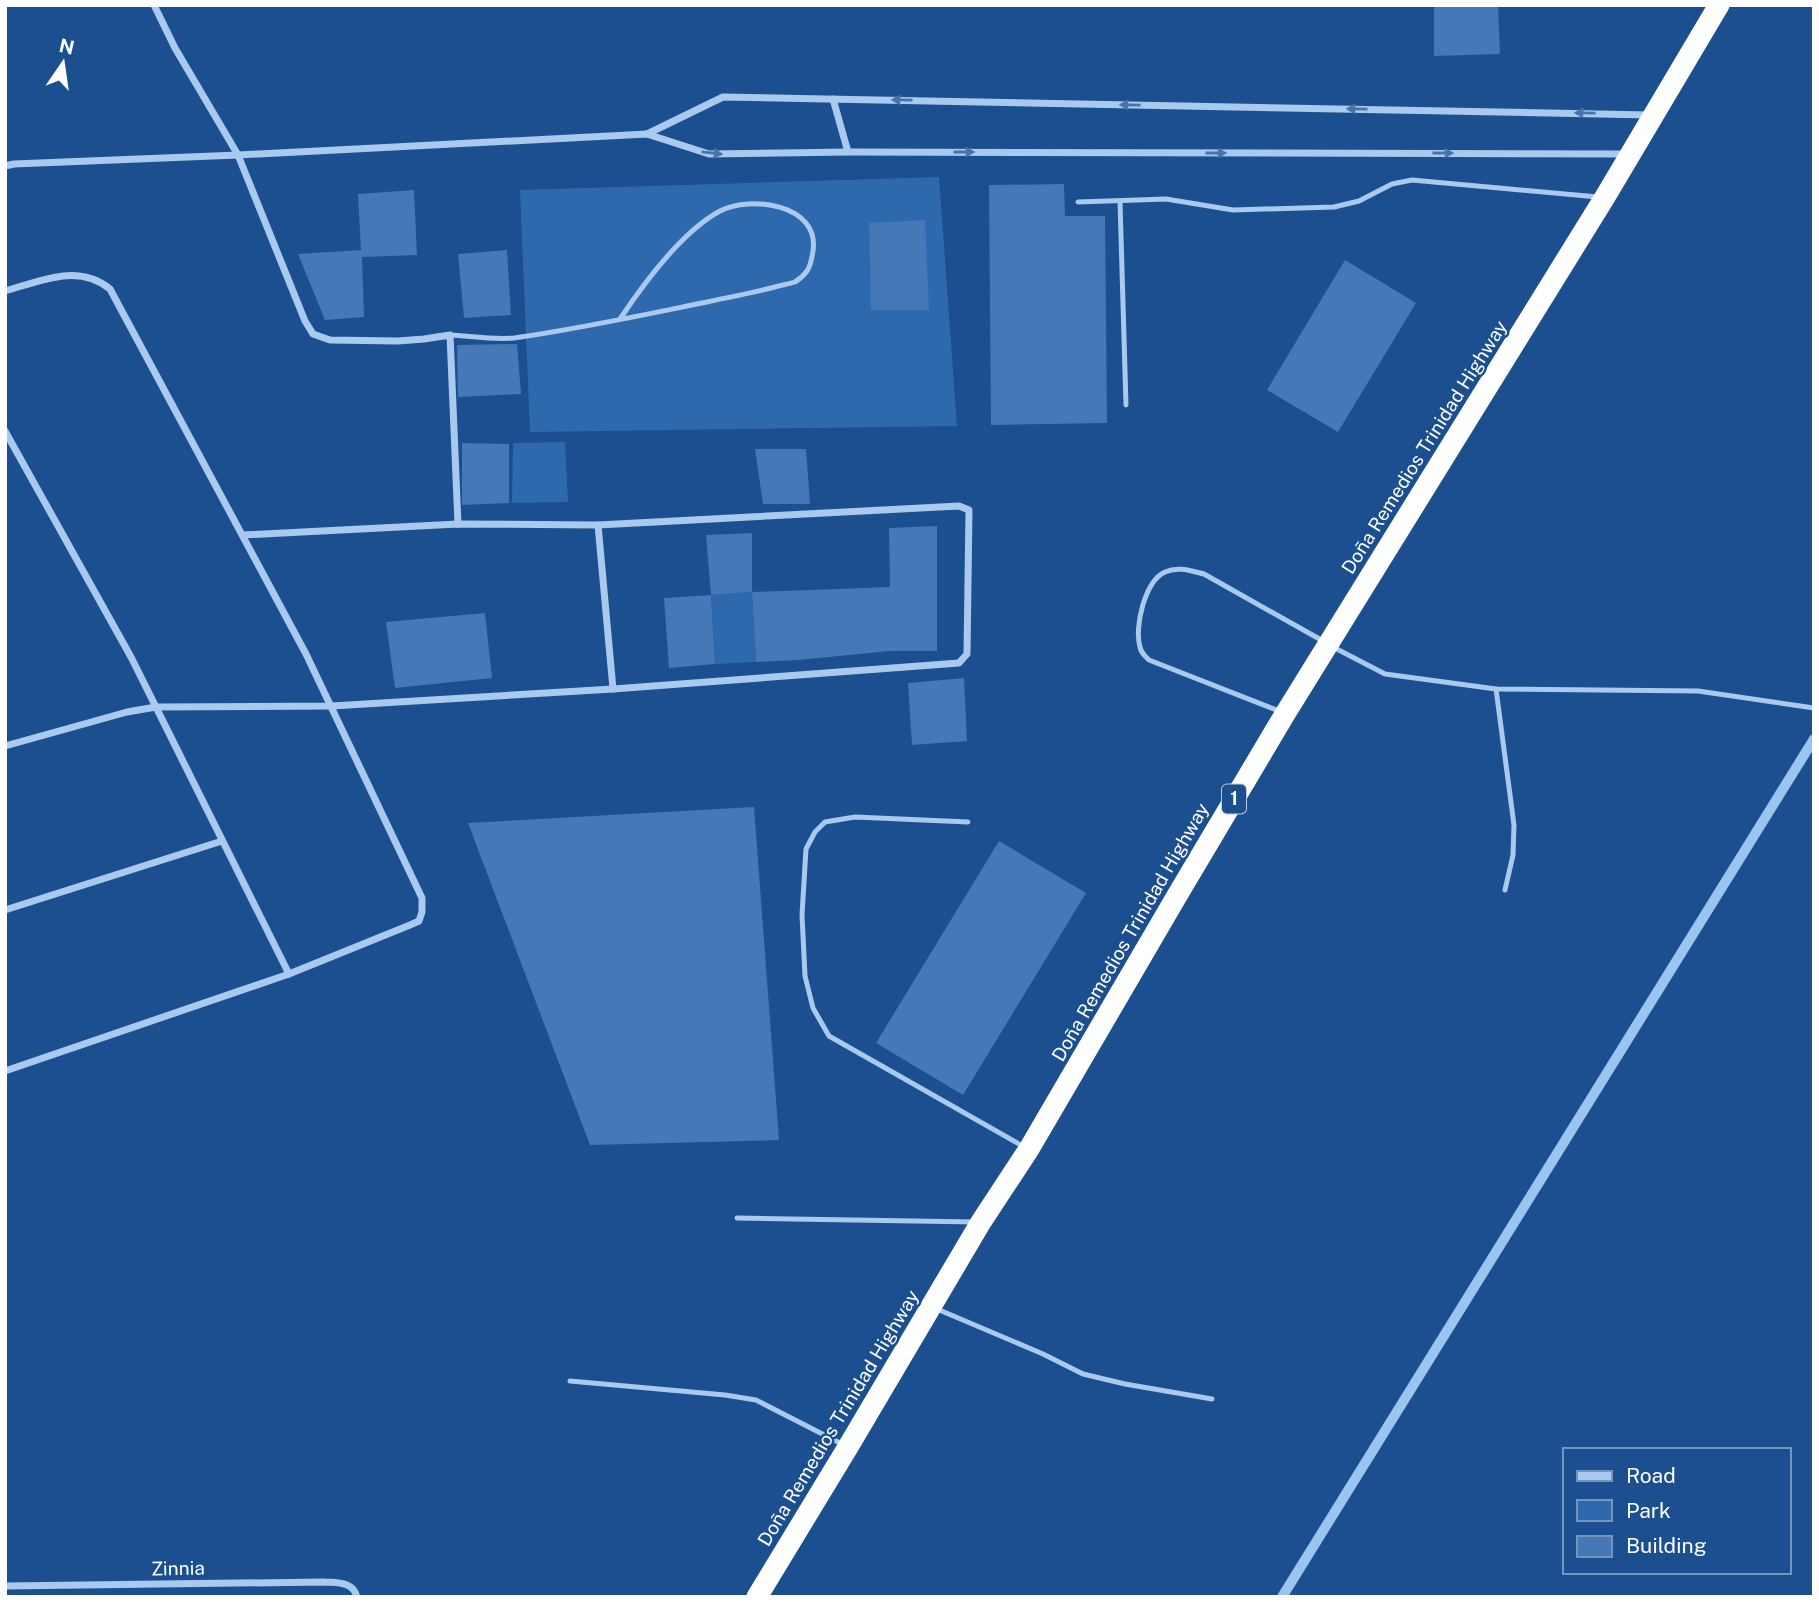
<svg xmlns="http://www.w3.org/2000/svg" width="1819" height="1602" font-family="'Public Sans',sans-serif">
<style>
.green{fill:#2e69ad}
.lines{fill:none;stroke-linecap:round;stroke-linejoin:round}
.stream{stroke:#9cc4f0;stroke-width:10}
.building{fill:#4478b7}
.lane{stroke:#a9c9ee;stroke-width:5}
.street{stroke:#a9c9ee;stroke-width:7}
.highway{stroke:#fff;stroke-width:21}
.oneway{fill:#4674ac}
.labels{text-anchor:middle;stroke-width:5;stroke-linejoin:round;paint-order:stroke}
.shield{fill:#1b4f8f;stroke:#bbcadd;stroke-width:2}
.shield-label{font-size:18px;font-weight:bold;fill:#fff}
.street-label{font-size:19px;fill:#fff;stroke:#1b4f8f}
</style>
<rect width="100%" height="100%" fill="#1b4f8f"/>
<g class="green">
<path d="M939,177L957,426L530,432L520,190Z"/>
<path d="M565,442L568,502L512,503L513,443Z"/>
<path d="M752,592L756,662L715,664L711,595Z"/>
</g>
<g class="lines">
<path class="stream" d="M1282,1597L1814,739"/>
</g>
<g class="building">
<path d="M1434,5H1498L1500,54L1434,56Z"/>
<path d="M1064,184L1065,216H1105L1107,423L991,425L989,185Z"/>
<path d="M414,190L417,255L362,257L364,317L325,320L298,254L361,250L358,194Z"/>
<path d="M925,220L929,310H871L869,223Z"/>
<path d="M507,250L511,315L464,318L458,254Z"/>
<path d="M1345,260L1416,303L1338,432L1267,390Z"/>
<path d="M517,344L521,394L458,397L457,345Z"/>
<path d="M462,443L509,444V503L462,505Z"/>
<path d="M755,449H806L810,504H763Z"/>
<path d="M937,526V651H890L798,660L756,662L752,592L890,587L889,528Z"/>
<path d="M752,533V592L711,595L706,535Z"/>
<path d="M711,595L715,664L669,668L664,598Z"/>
<path d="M485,613L492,678L395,688L386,622Z"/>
<path d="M964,678L967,741L912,745L908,683Z"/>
<path d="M754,807L779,1140L590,1145L468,823Z"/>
<path d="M999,841L1086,893L963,1095L876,1043Z"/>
</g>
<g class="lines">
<g class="lane">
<path d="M1078,202L1166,199L1233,210L1334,207L1359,201L1392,184L1412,180L1598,197"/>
<path d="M1120,202L1126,405"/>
<path d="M450,335C470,336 493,340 514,338C578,329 643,315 707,302C730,297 752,293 775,287C781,285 789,284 795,282C800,279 804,275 807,271C811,265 812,258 813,251C820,204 750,195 720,211C681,232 644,283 620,319"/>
<path d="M1331,646L1385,674L1496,689L1698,691L1814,708"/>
<path d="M1496,689L1514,825L1513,855L1505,890"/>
<path d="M1279,711L1149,660C1145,656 1141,653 1140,647C1134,627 1145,581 1165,572C1178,566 1191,571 1204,574L1323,641"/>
<path d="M968,822L855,817L825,822L815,832L806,849L802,915L805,976L813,1008L829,1036L1026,1148"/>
<path d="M737,1218L975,1222"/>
<path d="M937,1309L1043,1354L1083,1374L1125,1384L1212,1399"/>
<path d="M570,1381L725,1395L756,1400L842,1444"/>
</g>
<g class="street">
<path d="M154,5L175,48L238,155L305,321L313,334L330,340L398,341L424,339L450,335L458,524"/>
<path d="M833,99L848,152"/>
<path d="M647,134L723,97L1649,115"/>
<path d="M5,166L14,164L238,155L647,134L709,154L848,152L1625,154"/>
<path d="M5,291C41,281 78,263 110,289L306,654L422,898V912L419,921L410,925L289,974L5,1071"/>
<path d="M5,431L131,657L289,974"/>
<path d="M598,525L613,689"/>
<path d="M5,746L127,712L156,707L332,706L613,689L959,663L967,654L969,510L959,506L598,525L458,524L243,535"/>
<path d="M5,910L222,841"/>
<path d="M5,1586L324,1582C337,1583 353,1581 357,1597"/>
</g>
<path class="highway" d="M757,1597L848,1447L981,1222L1029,1149L1178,894L1285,714L1605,197L1719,5"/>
</g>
<defs><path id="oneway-solid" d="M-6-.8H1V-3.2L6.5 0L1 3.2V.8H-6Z" transform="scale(1.75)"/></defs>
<g class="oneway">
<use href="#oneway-solid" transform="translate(902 100) rotate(-179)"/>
<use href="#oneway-solid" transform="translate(1130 105) rotate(-179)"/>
<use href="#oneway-solid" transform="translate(1357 109) rotate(-179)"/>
<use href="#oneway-solid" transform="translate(1585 113) rotate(-179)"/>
<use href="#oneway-solid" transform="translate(964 152)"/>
<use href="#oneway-solid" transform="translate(712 153) rotate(6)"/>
<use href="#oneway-solid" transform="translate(1216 153)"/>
<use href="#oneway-solid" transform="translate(1443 153)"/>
</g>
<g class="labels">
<rect class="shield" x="1222" y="784.5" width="24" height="29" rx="5"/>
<g class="shield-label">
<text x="1234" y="805">1</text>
</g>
<g class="street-label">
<text transform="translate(1424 447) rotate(-58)" y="7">Doña Remedios Trinidad Highway</text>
<text transform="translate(1130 932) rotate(-60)" y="7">Doña Remedios Trinidad Highway</text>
<text transform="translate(838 1418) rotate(-59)" y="7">Doña Remedios Trinidad Highway</text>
<text transform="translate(178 1568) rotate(-1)" y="7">Zinnia</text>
</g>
</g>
<rect width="1819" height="1602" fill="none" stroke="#ffffff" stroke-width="14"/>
<rect x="1563" y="1448" width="228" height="126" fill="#1b4f8f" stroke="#7695bc" stroke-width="2"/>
<rect x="1577" y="1471" width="35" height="10" fill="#a9c9ee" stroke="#7695bc" stroke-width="2"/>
<text x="1626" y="1483" font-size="21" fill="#ffffff">Road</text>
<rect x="1577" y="1500" width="35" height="21" fill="#2e69ad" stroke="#7695bc" stroke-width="2"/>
<text x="1626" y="1518" font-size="21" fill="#ffffff">Park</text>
<rect x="1577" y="1536" width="35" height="21" fill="#4478b7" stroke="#7695bc" stroke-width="2"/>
<text x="1626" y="1553" font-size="21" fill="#ffffff">Building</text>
<g transform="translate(63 63) rotate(13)" stroke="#1b4f8f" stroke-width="5" paint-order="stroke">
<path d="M0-5L12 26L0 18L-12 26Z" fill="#ffffff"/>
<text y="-10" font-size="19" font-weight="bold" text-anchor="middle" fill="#ffffff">N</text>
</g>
</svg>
